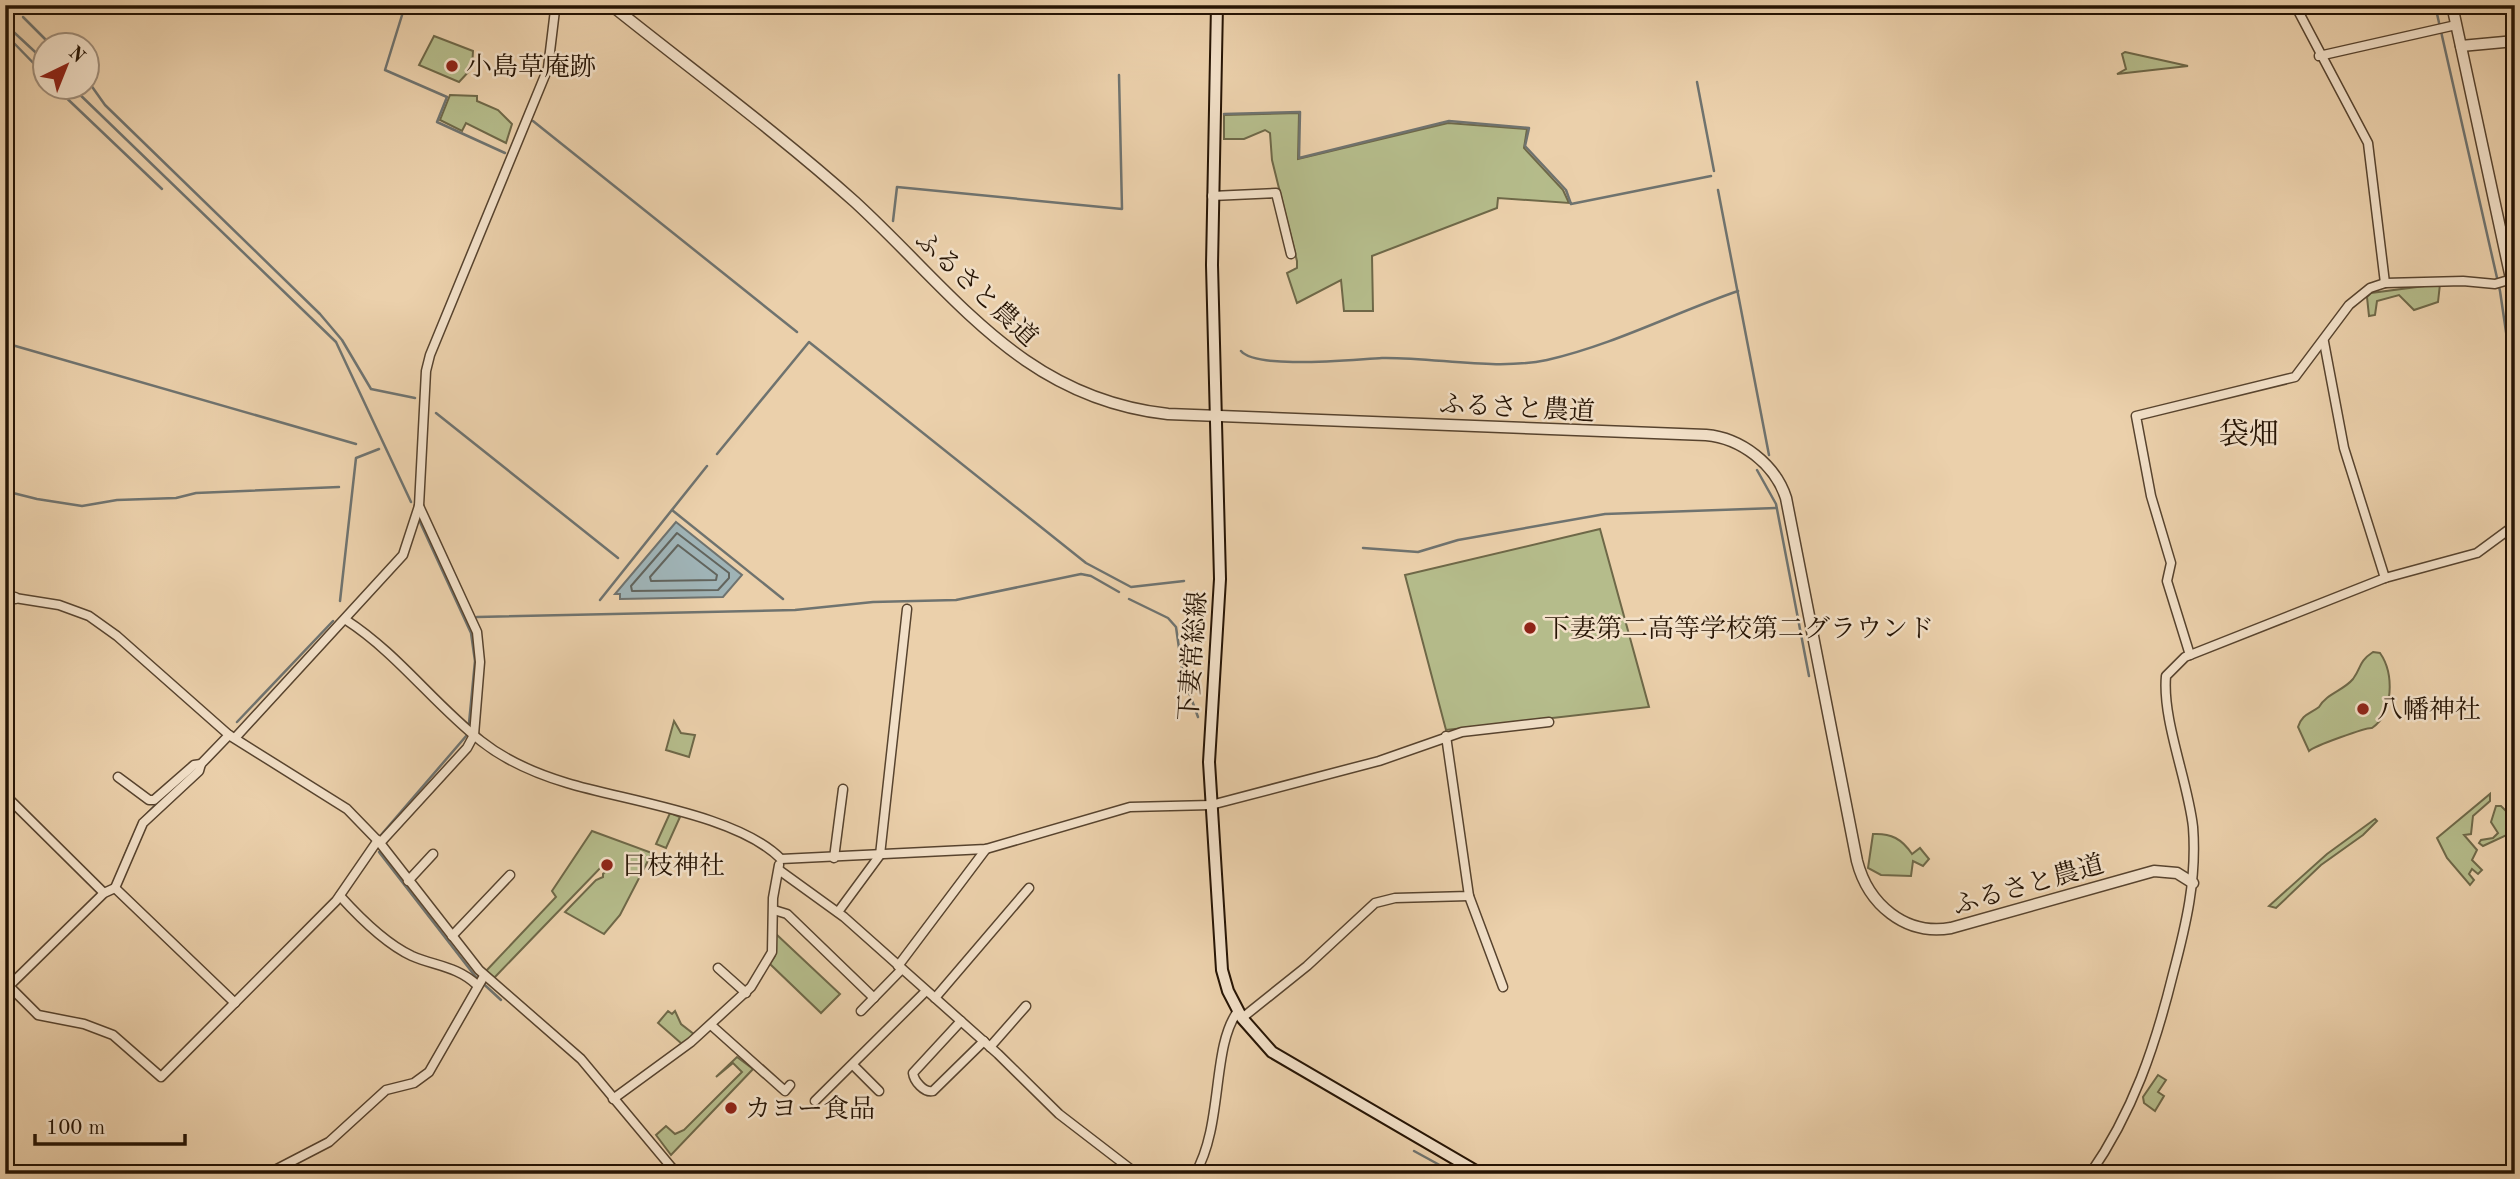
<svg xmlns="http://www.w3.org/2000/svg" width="2520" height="1179" font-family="'Old Standard TT','Noto Serif JP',serif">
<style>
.green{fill:#b5bc8b;stroke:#6e6848;stroke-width:2}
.water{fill:#9fb3b6;stroke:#6f736f;stroke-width:2}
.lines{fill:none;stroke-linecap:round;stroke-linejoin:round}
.shore{stroke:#62645d;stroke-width:2}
.stream{stroke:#6f736f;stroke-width:2.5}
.minor-casing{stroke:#57432e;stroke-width:11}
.tertiary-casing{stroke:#57432e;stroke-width:13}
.secondary-casing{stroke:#261404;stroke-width:14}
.minor{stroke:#f2e0c8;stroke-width:8}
.tertiary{stroke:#f2e0c8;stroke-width:10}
.secondary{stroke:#f2e0c8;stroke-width:10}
.poi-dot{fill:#8f2418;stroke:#f2e0c8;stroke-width:2.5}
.labels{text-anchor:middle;stroke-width:5;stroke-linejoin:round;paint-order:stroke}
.poi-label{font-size:26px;fill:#261404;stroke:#f2e0c8;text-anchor:start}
.street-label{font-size:26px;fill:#261404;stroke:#f2e0c8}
.quarter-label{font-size:30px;fill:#261404;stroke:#f2e0c8}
</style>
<rect width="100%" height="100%" fill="#ebd0ab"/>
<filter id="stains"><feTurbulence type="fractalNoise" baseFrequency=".00286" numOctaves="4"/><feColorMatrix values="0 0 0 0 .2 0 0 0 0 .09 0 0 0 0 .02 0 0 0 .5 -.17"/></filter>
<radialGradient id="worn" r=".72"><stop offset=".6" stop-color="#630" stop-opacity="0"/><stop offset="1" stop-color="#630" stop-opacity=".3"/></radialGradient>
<g class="green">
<path d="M434,36L473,51L472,68L459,82L419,65Z"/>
<path d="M2125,52L2188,66L2117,74L2126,69L2122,54Z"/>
<path d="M450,95L477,96V101L498,110L512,124L506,143L466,123L462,131L440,120Z"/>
<path d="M1299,113L1298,159L1448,123L1527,129L1524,148L1563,190L1569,203L1498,198L1497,208L1372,256L1373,311H1344L1341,280L1297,303L1287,273L1297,268V261L1272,160L1270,133L1265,130L1244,139H1224V115Z"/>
<path d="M2440,284L2438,302L2414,310L2399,295L2377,301L2375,315L2369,316L2367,297L2371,293Z"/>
<path d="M1600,529L1649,707L1446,730L1405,575Z"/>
<path d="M2373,652L2380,653C2394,673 2394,713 2372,728C2367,727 2314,746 2309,751L2298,727C2302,714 2310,714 2319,707C2327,693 2343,691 2353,679C2362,667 2358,662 2373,652Z"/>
<path d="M674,721L681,733L695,735L689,757L666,750Z"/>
<path d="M2490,794V801L2473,816L2471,834L2464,835L2477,850L2472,860L2482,870L2478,874L2472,869L2469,874L2474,880L2470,885L2447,858L2437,838Z"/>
<path d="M2496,806H2501L2506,811L2509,834L2483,846L2479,843L2481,840L2493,838L2498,833L2491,822Z"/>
<path d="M670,813L680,817L666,848L656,844Z"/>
<path d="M2375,819L2377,821L2363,835L2321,865L2276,908L2269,906L2327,854Z"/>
<path d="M592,831L652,853L620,915L604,934L565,912L596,880L603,877V874L609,868L605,863L494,978L486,971L556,897L552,891Z"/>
<path d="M1873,834C1891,833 1902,839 1912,854L1920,848L1929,859L1923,866L1913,861L1911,876L1881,875L1868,868Z"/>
<path d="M776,934L840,994L821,1013L770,964L775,956Z"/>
<path d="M668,1011L672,1014L675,1011L681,1024L695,1035L682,1044L658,1023Z"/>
<path d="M737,1057L753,1069L671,1155L656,1135L666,1126L675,1134L684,1130L742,1072L733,1063L716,1077Z"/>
<path d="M2158,1075L2166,1080L2158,1092L2164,1096L2155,1111L2144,1103L2143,1097Z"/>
</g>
<path class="water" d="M676,522L742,575L723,597L620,599V594H615Z"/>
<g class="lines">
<g class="shore">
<path d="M677,533L729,573V578L718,590L632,591L631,586Z"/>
<path d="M678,545L717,575L716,580L651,581L650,577Z"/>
</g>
<g class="stream">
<path d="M9,5L12,7"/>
<path d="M395,5L403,12L385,70L447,97L437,122L505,153"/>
<path d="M2435,5L2500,291L2515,393"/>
<path d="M23,17L52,46"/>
<path d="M5,24L46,62"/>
<path d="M8,37L46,76"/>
<path d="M88,81L105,105L320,314L342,340L371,389L415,398"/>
<path d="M1697,82L1714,171"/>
<path d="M56,88L162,189"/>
<path d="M73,88L336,342L411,502"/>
<path d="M1224,114L1300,112L1299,158L1449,121L1529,128L1525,146L1566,190L1571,204L1711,176"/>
<path d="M533,121L797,332"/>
<path d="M1718,190L1769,455"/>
<path d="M893,221L897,187L1122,209L1119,75"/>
<path d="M5,343L356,444"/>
<path d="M1241,351C1257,370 1356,359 1382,358C1436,357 1494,371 1547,360C1613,345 1674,313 1738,291"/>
<path d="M436,413L618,558"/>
<path d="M717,454L809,342L1086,563L1131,587L1184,581"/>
<path d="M1757,470L1776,504L1809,676"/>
<path d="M5,491L37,499L82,506L117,500L176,498L196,493L339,487"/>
<path d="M672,510L783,599"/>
<path d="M420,522L471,633L475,661L469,723"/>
<path d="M1363,548L1418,552L1458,540L1605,514L1776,508"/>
<path d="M1129,599L1168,618L1176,627L1183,676L1198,717"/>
<path d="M600,600L707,466"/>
<path d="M340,601L356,458L379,449"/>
<path d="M477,617L795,610L873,602L956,600L1081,574L1091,576L1119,592"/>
<path d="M237,722L333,621"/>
<path d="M142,819L159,801"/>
<path d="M381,835L467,735"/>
<path d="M379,852L475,976L501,1000"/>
<path d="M124,857L131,841"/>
<path d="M1414,1151L1456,1174"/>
</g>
<defs>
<g id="minor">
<path d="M2295,5L2368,143L2385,283"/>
<path d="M2319,56L2456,25"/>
<path d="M1212,196L1276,193L1291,254"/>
<path d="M2324,342L2344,448L2385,578"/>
<path d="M15,598L59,605L89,616L117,636L229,735L347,809L380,843L479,970L581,1059L677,1174"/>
<path d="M346,620C397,653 434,704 481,741C505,760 537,774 567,783C626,801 738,815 781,859"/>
<path d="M2190,655L2167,581L2171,563L2151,496L2136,416L2295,377L2349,305L2370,288L2385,283L2463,281L2495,284L2512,279"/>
<path d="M229,735L201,764L199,771L143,823L115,888L235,1003"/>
<path d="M235,738L403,555L419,506L426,371L430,355L548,68L555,10"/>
<path d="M118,777L149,800H154L194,765L201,764"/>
<path d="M5,795L104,893"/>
<path d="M380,843L467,748L474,735L480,662L477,632L419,506"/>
<path d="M834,858L843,789"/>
<path d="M781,859L986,849L1130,807L1211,805L1379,761L1462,732L1549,722"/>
<path d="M779,870L844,917L998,1054L1059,1114L1137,1174"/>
<path d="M408,881L433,854"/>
<path d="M115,888L104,893L9,986L38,1015L84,1024L113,1035L161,1077L336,901L378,840"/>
<path d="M340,896C359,917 386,944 412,956C435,966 457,966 477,985"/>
<path d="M1469,896L1503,987"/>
<path d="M774,910L787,914L874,998"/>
<path d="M838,912L880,855L907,609"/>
<path d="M452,936L510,875"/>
<path d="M898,966L986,849"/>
<path d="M718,968L746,993"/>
<path d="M935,998L1029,888"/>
<path d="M861,1011L902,969"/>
<path d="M1242,1018L1307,966L1375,903L1395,898L1469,896L1446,736"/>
<path d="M961,1021L913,1073C914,1081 924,1093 933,1091L984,1041"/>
<path d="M711,1025L785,1091L790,1085"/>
<path d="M990,1047L1026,1006"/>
<path d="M853,1065L879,1091"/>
<path d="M613,1099L691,1042L751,987L772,952L773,898L779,865"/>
<path d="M815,1101L926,991"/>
<path d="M275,1170L329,1142L386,1090L414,1083L429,1072L484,976"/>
<path d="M662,1174L672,1168"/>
<path d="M1195,1174C1224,1124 1211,1047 1238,1011"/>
<path d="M2090,1174C2133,1112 2155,1047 2173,974C2186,925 2197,879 2193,827C2188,781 2162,720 2166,676L2185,657L2385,578L2477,553L2515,525"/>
</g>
<g id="tertiary">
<path d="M611,5C692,70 778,133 855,202C955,294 1022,398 1168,414L1706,435C1741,438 1775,464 1786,498L1857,861C1868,904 1905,936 1951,928L2154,871L2177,873L2193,883"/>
<path d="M2452,5L2515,297"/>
<path d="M555,10L556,5"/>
<path d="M2461,46L2515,41"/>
<path d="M5,596L15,598"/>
</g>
<path id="secondary" d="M1217,5L1212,265L1220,579L1209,762L1222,970L1228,991L1242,1018L1272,1052L1481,1174"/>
</defs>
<use href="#minor" class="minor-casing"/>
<use href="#tertiary" class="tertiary-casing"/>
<use href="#secondary" class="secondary-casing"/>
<use href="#minor" class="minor"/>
<use href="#tertiary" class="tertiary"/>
<use href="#secondary" class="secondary"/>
</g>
<g class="poi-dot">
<circle cx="452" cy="66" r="7"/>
<circle cx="1530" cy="628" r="7"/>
<circle cx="2363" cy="709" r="7"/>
<circle cx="607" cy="865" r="7"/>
<circle cx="731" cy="1108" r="7"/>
</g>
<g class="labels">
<g class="poi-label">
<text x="466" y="75">小島草庵跡</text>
<text x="1544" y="637">下妻第二高等学校第二グラウンド</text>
<text x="2377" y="718">八幡神社</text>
<text x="621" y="874">日枝神社</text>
<text x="745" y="1117">カヨー食品</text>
</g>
<g class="street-label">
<text transform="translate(977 288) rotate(43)" y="9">ふるさと農道</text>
<text transform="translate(1517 407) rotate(3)" y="9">ふるさと農道</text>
<text transform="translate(1192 656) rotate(-86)" y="9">下妻常総線</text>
<text transform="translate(2028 884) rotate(-16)" y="9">ふるさと農道</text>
</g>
<g class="quarter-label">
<text x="2249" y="444">袋畑</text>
</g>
</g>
<rect width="2520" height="1179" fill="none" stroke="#ebd0ab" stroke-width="28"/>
<rect x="7" y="7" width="2506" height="1165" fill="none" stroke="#261404" stroke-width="3.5"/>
<rect x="14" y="14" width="2492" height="1151" fill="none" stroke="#261404" stroke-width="2"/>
<g transform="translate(66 66) rotate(43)"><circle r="33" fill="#f2e0c8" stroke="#a08e7a" stroke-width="2"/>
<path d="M0-5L12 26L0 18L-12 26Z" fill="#8f2418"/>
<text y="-10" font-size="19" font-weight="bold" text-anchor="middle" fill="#261404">N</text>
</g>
<path d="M35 1134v10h150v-10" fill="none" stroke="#261404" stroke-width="3.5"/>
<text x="46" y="1134" font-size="21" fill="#261404" stroke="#f2e0c8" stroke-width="5" paint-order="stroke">100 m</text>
<rect width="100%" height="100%" filter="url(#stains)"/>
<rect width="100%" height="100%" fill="url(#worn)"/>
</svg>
